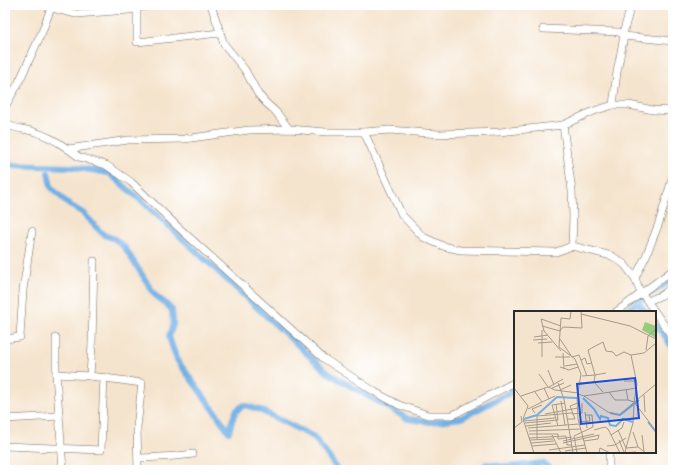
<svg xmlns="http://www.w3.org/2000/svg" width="678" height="475" font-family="Kalam,sans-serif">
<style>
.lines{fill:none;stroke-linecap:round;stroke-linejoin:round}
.canal{stroke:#72b0e5;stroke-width:6}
.minor-casing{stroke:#726c64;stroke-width:8}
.minor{stroke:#fff;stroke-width:7}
.inset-river{fill:none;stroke:#72b0e5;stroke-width:2}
.inset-road{fill:none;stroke:#a49a8c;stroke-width:1}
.view{fill:#1d4ed8;fill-opacity:0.15;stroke:#1d4ed8;stroke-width:2}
.inset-edge{fill:none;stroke:#2b2b2b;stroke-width:2}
</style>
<rect width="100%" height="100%" fill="#fff"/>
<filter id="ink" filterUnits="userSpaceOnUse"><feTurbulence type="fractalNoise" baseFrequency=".025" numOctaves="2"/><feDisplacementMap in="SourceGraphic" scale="8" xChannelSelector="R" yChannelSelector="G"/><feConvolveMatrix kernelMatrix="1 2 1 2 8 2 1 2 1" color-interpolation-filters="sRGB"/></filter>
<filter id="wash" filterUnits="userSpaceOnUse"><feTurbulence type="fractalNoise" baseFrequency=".012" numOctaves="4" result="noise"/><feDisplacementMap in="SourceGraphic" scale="16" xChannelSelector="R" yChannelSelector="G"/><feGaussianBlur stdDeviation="0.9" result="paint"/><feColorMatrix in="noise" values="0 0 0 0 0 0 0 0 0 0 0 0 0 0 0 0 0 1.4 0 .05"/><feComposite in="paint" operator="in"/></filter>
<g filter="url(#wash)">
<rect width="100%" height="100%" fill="#f5e4cd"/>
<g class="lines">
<g class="canal">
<path d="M5,165L73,167L109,173L144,203L328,373L408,419L431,422L461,418L515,390"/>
<path d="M48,173L51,187L68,204L83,213L90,220L95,226L104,235L115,239L125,248L155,295L164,302L172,310L173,324L169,337L177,360L216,413L229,432L232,421L236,411L244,405L260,410L314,437L328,456L338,470"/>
<path d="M637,302L646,312"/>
<path d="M625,312L637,302L673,279"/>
<path d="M655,324L665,336L673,349"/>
<path d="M483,470L486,464L508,467L543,463L551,470"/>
</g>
</g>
</g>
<g filter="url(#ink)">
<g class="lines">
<defs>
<g id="minor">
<path d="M211,5L224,44L245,70L258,94L266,103L276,112L289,129"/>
<path d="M52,8L76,14L129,10L150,5"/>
<path d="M137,8V42L220,33"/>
<path d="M543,29L619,32L623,34L624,36L673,41"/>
<path d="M623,34L631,5"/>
<path d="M613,105L617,72L624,36"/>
<path d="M5,107L18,84L42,32L52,5"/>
<path d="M5,124C13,128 23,129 32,131C46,135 57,141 68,149L128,140L184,139L249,130L289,129L326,132H364L390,130L439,134L500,132L563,125L594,111L613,105H629L653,110L673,111"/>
<path d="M563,125L572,191L573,216L572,246L612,256L624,264L635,278L639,289L673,338"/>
<path d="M364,132L402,215L423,237L443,246L460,250L556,252L572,246"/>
<path d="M68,149L79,157L106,165L131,182L178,227L323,358L375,392L399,405L428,415H453L515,382"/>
<path d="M635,278L646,256L659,223L673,176"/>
<path d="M648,301L662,295L673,286"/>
<path d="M616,312L673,270"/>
<path d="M56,338V374L63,470"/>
<path d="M5,339L20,337L23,290L32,231"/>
<path d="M56,374L90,376L142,383L137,427L138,470"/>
<path d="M90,376L92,344L94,261"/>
<path d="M5,419L59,416"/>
<path d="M5,446L101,450L104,377"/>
<path d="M138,458C157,457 175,457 193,454"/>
<path d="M609,470V452"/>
</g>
</defs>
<use href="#minor" class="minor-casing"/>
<use href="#minor" class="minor"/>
</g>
</g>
<g transform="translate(514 311)">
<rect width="142" height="142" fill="#f5e4cd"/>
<path d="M131,11L142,15V27L128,19Z" fill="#98cc7d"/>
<path class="inset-river" d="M69,87L80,98L86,108L87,105L94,107L96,114L102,115L109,108L119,111M96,102L106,104L125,89M10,108L23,104L43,86L63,87M134,111L142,121"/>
<path class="inset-road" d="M57,0L56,8L47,7L45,36L61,48L67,63L63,87L64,108L73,142M67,3L116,15L142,28M28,15L46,20L49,16L68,17L67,0M47,15L27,8L30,20L47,40M28,19V46M20,26L34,24M46,28L58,46L65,44L73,65M19,29L33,28M24,32L38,31M132,39L134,25L142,18M49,42L50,58M41,46H56M67,49L71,47L73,53L78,52M51,55L63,53M46,56L55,59L64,56M34,59L40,74M92,62L81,64L74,39L89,31L92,40L99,41L102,45L110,41L117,44M25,63L34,76M68,65L81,64L80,71M110,70H123M44,72L50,88L59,142M67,73L80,71L89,81M35,76L49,68M0,77L14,95L9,108L20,142M30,77L35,88M38,77L50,72M112,78L114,89L120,91L142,120M46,79L57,74M95,81L101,89H114M64,83L70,85L123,77M130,84L131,101M7,85L34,76L41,79L64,82M70,85L94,101L105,104L142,73M47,90L51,114M28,91L41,85M120,91L123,73L117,44L130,42L142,32M120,94L119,112L112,137L124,136M14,98L28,91L21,81M71,101L73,117M21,102L18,98L28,94M31,103L64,97M58,103L68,102V92M53,108H61L56,95L64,92M10,110L41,107M65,111L76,110L75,104M11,112L44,109L42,93M12,115L37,112M44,115L38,94L51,92M0,117L8,111L7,105M14,117L65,113M80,119L91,116L94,118L106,142M104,119L112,137L111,142M15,120L67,118M119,121L124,136L132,142M15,123H44V128L58,126M38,124L47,142M97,124L108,117L110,111M128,124L130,140M15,127L52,125L53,134H58M16,129L39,128M23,129V105L58,102M105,129L110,141M49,130L80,123M17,132L40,130M49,132L85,124L84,128L70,130M18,135L42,133M93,135L101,134L112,127M35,139L71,134M51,140L72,137M63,142L60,125L79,116L78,104H71M85,142L86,137L96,142M107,142L122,141"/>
<path class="view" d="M121,67L125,107L67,113L63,73Z"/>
<rect width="142" height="142" class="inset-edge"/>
</g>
<rect width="678" height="475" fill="none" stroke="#fff" stroke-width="20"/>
</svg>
